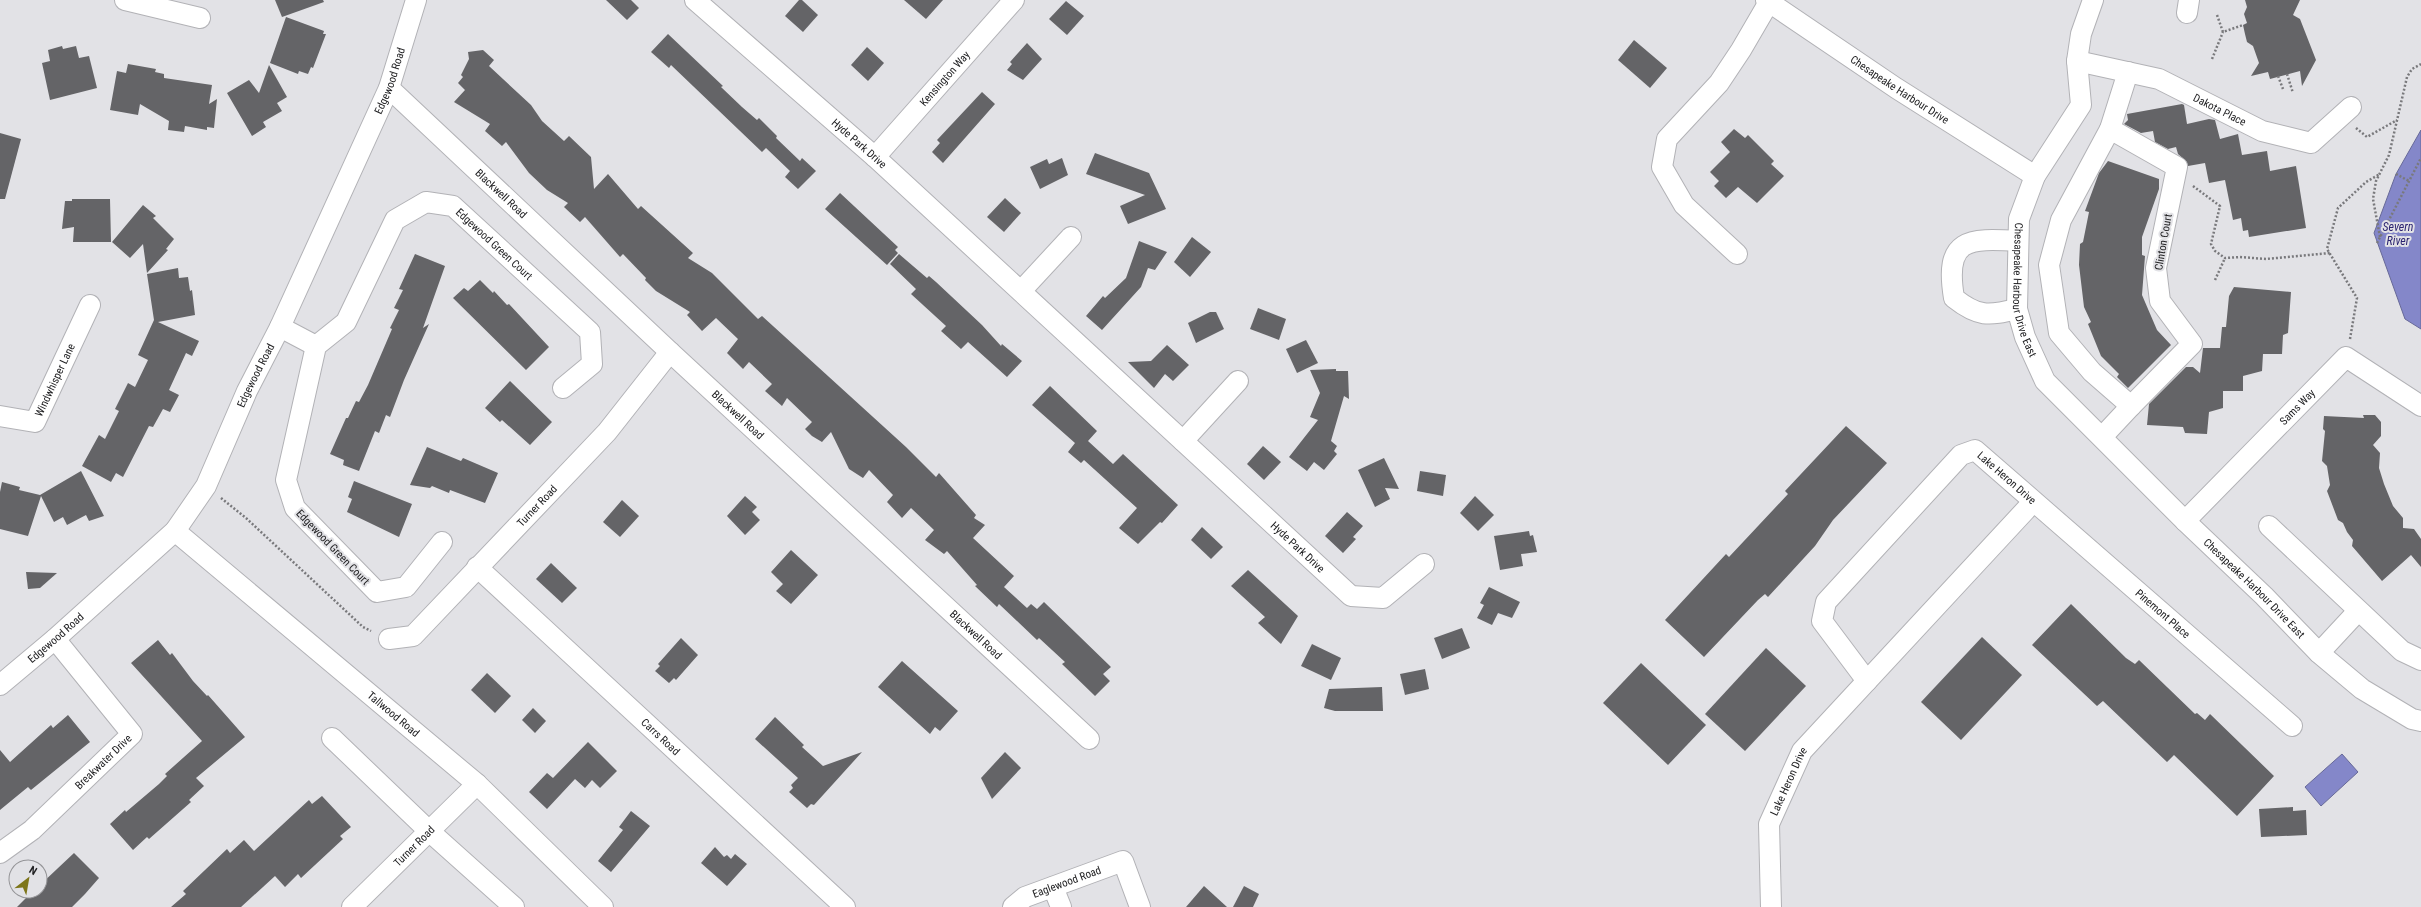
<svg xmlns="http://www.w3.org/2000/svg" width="2421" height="907" font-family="'Roboto Condensed',sans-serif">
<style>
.water{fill:#8487c9;stroke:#676998}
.building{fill:#646467}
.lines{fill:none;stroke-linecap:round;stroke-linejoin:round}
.minor-casing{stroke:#b2b2b6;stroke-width:22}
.path{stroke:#79797c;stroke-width:2.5;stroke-dasharray:2 2;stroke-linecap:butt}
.minor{stroke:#fff;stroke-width:20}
.labels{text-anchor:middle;stroke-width:4;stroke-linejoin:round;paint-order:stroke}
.street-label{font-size:11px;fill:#222224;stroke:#e2e2e6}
.water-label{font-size:12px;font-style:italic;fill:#2c2471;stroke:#e2e2e6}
</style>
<rect width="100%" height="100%" fill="#e2e2e6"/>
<g class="water">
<path d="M2421,130V329L2405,319L2374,233L2396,174Z"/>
<path d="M2342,754L2358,772L2321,806L2305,787Z"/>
</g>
<g class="building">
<path d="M275,0H323L324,2L282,17Z"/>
<path d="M606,0H631L639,8L627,20Z"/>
<path d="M799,0H802L818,15L803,32L785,16Z"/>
<path d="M904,0H943L926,19Z"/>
<path d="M2245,0H2300L2293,15L2300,19L2316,60L2302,86L2300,71L2270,79L2268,72L2251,76L2259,63L2253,46L2247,42L2245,34L2243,25L2247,23L2244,14L2247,7Z"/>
<path d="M1066,1L1084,16L1067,35L1049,19Z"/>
<path d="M286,17L324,31L323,34H326L313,68L311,67L308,74L299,71L298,74L270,63Z"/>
<path d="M668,34L723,86L721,87L742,107L757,120L759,118L777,136L776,138L800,161L802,158L816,171L798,189L785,177L790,171L766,148L762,152L671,65L669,68L651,52Z"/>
<path d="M1634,40L1667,68L1650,88L1618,60Z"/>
<path d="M1027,43L1042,59L1023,80L1007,70L1012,64L1010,62Z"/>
<path d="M62,46L63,49L76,46L79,58L89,56L97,88L50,100L42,63L50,61L48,50Z"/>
<path d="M867,47L884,63L868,81L851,65Z"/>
<path d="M483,50L494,60L489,66L531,105L542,121L564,141L569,136L591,157L594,189L608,174L638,209L641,206L693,253L688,258L712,273L758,319L762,316L906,447L936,477L939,473L976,515L974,518L985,525L973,538L1014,576L1004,587L1027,608L1031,604L1037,609L1044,602L1111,667L1103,674L1110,681L1095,696L1062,664L1065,662L1039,638L1037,640L999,604L997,607L975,586L977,585L947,551L944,554L925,540L934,530L911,508L902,518L887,502L893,495L869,470L863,478L849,469L831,432L822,442L812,436L805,429L812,422L787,398L782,406L765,391L772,384L749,362L743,369L727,353L738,339L716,318L702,331L687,315L690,312L656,291L645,280L646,278L623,254L620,257L585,217L580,222L564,207L568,203L547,190L529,173L506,142L502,146L485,131L490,124L454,102L465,90L458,83L463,77L461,75L469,59L468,52Z"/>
<path d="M128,64L156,69L155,72L164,74V78L212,85L209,104L217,99L214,128L207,127V130L185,126L184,132L168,130L169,121L140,104L138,115L110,110L117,71L126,73Z"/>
<path d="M269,65L287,97L277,103L282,111L263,122L266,127L252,136L227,93L249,80L259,93Z"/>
<path d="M982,92L995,104L943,163L932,152L940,143L937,140Z"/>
<path d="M2182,104L2184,105L2187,124L2209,119L2215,120L2220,139L2238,134L2242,155L2267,151L2270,171L2296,166L2306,228L2249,237L2248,230L2243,231L2241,218L2233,220L2225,180L2209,183L2205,163L2188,166L2187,162L2178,154L2176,147L2168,149L2155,142L2153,131L2141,133L2124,124L2128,120L2127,114Z"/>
<path d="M1734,129L1745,138L1748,135L1774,161L1771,164L1784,176L1757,203L1738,187L1726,198L1714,186L1719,181L1710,172L1730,152L1721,142Z"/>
<path d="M0,133L21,139L5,199H0Z"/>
<path d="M1095,153L1149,173L1166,209L1128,224L1120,206L1145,195L1086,174Z"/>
<path d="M1062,158L1068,175L1040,189L1030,167L1047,159L1049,164Z"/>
<path d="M2108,161L2159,179V189L2142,237V255L2145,256L2142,295L2157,330L2171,345L2128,388L2117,377L2119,374L2101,356L2088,324L2091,322L2084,307L2079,265L2080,244L2083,242L2089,212L2085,211L2099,173Z"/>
<path d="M840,193L898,247L895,250L898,253L887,265L825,209Z"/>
<path d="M1005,198L1021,213L1004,232L987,217Z"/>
<path d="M72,199H110L111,242H73L74,227L62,229L65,201H72Z"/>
<path d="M143,205L156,216L153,218L174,239L166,249L168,250L147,273L143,244L130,258L112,242Z"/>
<path d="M1192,237L1211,252L1190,277L1174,262Z"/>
<path d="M1139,241L1167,252L1155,270L1148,268L1141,287L1102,330L1086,316L1103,296L1105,298L1126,278Z"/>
<path d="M415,254L445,266L423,328L429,324L404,380L390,417L386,415L379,433L375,431L359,471L343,465L344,460L330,454L346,418H348L356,401L359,402L368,385L392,329L390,328L399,310L394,308L403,290L399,289Z"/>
<path d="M899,254L927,278L929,276L936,282L982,325L1001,346L1002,344L1022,361L1007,377L968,342L961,349L941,331L946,326L911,294L916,289L890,264Z"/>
<path d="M178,268L179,278L188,277L190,291L192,290L195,315L158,322L199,341L192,356L186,353L169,390L179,395L170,412L163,409L153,427L149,426L123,477L116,473L111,482L82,466L99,435L105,439L119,411L115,409L128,383L135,387L148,360L138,355L154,320L147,274Z"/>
<path d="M480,280L493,293L494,291L507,305L509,304L549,347L526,370L453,298L464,288L468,291Z"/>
<path d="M2234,287L2291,292L2288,333L2283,335L2282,354H2263L2262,371L2243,376V391H2223V408L2209,412L2207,434L2185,433L2183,427L2147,425L2149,404L2186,367H2193L2200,373L2203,348H2220L2222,327H2226L2229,296Z"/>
<path d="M1258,308L1286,319L1279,340L1250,329Z"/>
<path d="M1210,312H1216L1224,329L1196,343L1188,323Z"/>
<path d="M1306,340L1318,363L1297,373L1286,349Z"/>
<path d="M1167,345L1189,365L1173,381L1165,374L1154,388L1128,362L1151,361Z"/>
<path d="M1336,369V371H1348L1349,399L1344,396L1331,441L1337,446L1334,451L1337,454L1324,470L1314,462L1307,471L1289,457L1318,420L1310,417L1320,393L1310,370Z"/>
<path d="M510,381L552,422L530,445L502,420L500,422L485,408Z"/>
<path d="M1050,386L1097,431L1088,441L1113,464L1123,454L1178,505L1162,523L1160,522L1138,544L1119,528L1137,508L1084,460L1081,463L1068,452L1075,443L1032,405Z"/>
<path d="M2363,415H2375L2381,422V436L2373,445L2380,453L2379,468L2384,484L2393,506L2403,518V528L2414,529L2421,539V567L2411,555L2382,581L2352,546L2353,540L2347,532L2343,523L2338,520L2327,491L2330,485L2327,466L2322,461L2325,431L2323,429L2324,416L2364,418Z"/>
<path d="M1846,426L1887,463L1833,520L1815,546L1768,597L1765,594L1758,600L1704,657L1665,620L1726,554L1729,557L1788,494L1785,491Z"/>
<path d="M1263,446L1281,462L1264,480L1247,464Z"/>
<path d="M427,447L461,461L463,458L498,473L485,503L450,490L449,493L432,486L430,488L410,485Z"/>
<path d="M1384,458L1399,489L1385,488L1390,499L1375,507L1358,470Z"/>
<path d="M81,471L104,516L89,521L86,515L67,525L63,517L54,522L41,496L28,536L0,529V492L2,482L20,487L19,490L40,495Z"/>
<path d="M1420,471L1446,475L1443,496L1417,491Z"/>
<path d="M354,481L412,504L399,537L347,512L352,499L348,497Z"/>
<path d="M745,496L757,507L752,512L760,520L745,535L727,516Z"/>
<path d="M1475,496L1494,515L1478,531L1460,513Z"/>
<path d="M622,500L639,516L620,537L603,522Z"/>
<path d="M1347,512L1363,526L1353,537L1356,539L1343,553L1325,536Z"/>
<path d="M1202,527L1223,547L1211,559L1191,540Z"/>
<path d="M1529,531L1530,536L1533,535L1537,552L1521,554L1523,566L1500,570L1494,536Z"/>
<path d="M791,550L818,575L791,604L776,591L783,584L771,572Z"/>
<path d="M551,563L577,588L562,603L536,579Z"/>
<path d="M1248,570L1298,616L1281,644L1258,623L1265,617L1231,586Z"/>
<path d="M26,572L57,573L40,588L28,589Z"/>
<path d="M1489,587L1520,602L1512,618L1498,613L1492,625L1477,618L1484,605L1480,603Z"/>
<path d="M2071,604L2126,658L2135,664L2139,660L2195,714L2197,713L2205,720L2210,714L2274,776L2237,816L2174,755L2167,762L2103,701L2097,706L2032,645Z"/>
<path d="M1462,628L1470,648L1442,659L1434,638Z"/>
<path d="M1982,637L2022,675L1961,740L1921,702Z"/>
<path d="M681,638L698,655L676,680L674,678L669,683L655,671L660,666L658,664Z"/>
<path d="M158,640L170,655L172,653L193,681L207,696L208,695L245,737L196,778L204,786L189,800L191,802L149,839L147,837L133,850L110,824L125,810L126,812L159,784L167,776L165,774L202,741L131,663Z"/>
<path d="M1312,644L1341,658L1331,680L1301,666Z"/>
<path d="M1766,648L1806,686L1745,751L1705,714Z"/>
<path d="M902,661L958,711L940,731L935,727L930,734L878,687Z"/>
<path d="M1641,663L1706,725L1668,765L1603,703Z"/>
<path d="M1425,669L1429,689L1405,695L1400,674Z"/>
<path d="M487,673L511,696L495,713L471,690Z"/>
<path d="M1382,687L1383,711H1335L1324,708L1329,689Z"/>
<path d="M533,708L546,721L535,733L522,720Z"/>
<path d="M68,715L90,742L31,790L28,787L0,810V750L10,762L51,725L53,728Z"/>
<path d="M775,717L804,745L802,747L823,766L862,752L814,805L811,804L807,808L789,792L793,788L791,785L798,778L755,739Z"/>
<path d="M588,742L617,771L600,788L592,780L585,788L575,779L547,809L529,792L547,773L553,778Z"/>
<path d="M1005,752L1021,768L992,799L981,778Z"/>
<path d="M322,796L351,827L340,836L343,839L301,878L298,874L285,887L275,876L241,907H171L186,894L183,891L227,849L230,853L244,840L254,851L309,800L312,804Z"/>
<path d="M2293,807V811L2306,810L2307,835L2261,837L2259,809Z"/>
<path d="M631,811L650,826L611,872L598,861L623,830L619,827Z"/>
<path d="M715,847L724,857L727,855L731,859L735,854L747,864L727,886L701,863Z"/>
<path d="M74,853L99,878L85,894L72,907H17L33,891H40V885Z"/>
<path d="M1204,886L1227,907H1186Z"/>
<path d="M1244,886L1259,894L1253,907H1233Z"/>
</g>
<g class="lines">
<defs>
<g id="minor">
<path d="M125,0L200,18"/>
<path id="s1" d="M695,0L875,157L1351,596L1383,598L1424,564"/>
<path id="s2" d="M1766,0L1896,88L2035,176"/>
<path id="s3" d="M2093,0L2081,34L2077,61L2081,105L2035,176L2019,219L2017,309L2025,337L2045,381L2185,521L2264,596L2319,653L2362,689L2412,719L2421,721"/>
<path d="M2187,13L2189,0"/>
<path id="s4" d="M2077,61L2159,79L2262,131L2311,143L2351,107"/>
<path id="s5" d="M389,88L670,352L1089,739"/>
<path d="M2110,129L2177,167L2156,268L2160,301L2192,344L2131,406"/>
<path id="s6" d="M875,157L1014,0"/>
<path d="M1737,254L1684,205L1662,167L1667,139L1719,83L1741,50L1769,2"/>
<path d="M1021,291L1071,237"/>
<path d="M2017,309C1988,316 1978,317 1954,298C1944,238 1968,238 2018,241"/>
<path d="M280,327L316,346"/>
<path id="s7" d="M0,416L35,422L90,305"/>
<path d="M2102,437L2131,406L2092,372L2059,333L2049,265L2061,220L2110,129L2128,72"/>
<path d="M1183,441L1238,381"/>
<path id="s8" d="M2185,521L2346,357L2421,406"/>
<path d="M2269,526L2402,651L2421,660"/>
<path id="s9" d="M175,531L477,784L603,907"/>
<path id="s10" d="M442,542L406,587L377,592L295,508L286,480L316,346L346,322L395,220L426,202L453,206L590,332L592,364L563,388"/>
<path id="s11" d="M477,567L845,907"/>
<path id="s12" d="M389,639L413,636L607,432L670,352"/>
<path d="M2319,653L2358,611"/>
<path id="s13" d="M1867,681L1822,621L1826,602L1961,455L1975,450L2292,726"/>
<path id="s14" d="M0,685L55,639L175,531L206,486L247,391L280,327L389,88L416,0"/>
<path d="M332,738L429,831L514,907"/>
<path id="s15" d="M0,853L32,830L132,734L55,639"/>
<path d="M1053,887L1061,907"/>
<path id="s16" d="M352,907L477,784"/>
<path id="s17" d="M1013,907L1025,897L1123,861L1140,907"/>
<path id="s18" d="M1771,907L1769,824L1802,751L2033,502"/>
</g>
</defs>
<use href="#minor" class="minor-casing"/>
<g class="path">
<path d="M2217,15L2223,32L2243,25"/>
<path d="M2212,59L2223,32"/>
<path d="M2287,74L2293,93"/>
<path d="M2278,76L2283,89"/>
<path d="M2356,128L2367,137L2397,120"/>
<path d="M2396,174L2409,181"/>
<path d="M2193,186L2220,206L2211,244L2215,251L2225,258L2240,257L2266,259L2330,253"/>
<path d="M2380,237L2373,199L2376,181L2389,155L2407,77L2412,69L2421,64"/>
<path d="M2377,243L2421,158"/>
<path d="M2215,280L2225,258"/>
<path d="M2350,339L2357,298L2327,249L2338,208L2366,182L2380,174"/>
<path d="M221,498L246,518L363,627L371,631"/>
</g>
<use href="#minor" class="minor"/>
</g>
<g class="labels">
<g class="street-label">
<text dy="4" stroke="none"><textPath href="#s6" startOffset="105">Kensington Way</textPath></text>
<text dy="4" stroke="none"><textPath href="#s14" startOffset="733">Edgewood Road</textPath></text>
<text dy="4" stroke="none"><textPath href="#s2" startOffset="161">Chesapeake Harbour Drive</textPath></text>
<text dy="4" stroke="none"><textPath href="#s4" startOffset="152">Dakota Place</textPath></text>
<text dy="4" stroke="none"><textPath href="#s1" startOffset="218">Hyde Park Drive</textPath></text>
<text dy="4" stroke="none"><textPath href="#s5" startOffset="154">Blackwell Road</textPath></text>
<text transform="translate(2163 242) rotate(-80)" y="4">Clinton Court</text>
<text dy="4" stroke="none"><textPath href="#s10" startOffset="642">Edgewood Green Court</textPath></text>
<text dy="4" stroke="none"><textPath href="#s3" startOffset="310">Chesapeake Harbour Drive East</textPath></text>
<text dy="4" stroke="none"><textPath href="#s14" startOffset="409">Edgewood Road</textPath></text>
<text dy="4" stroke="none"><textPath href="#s7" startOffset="82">Windwhisper Lane</textPath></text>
<text dy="4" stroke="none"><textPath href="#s8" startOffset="160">Sams Way</textPath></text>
<text dy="4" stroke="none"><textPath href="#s5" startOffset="478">Blackwell Road</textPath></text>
<text dy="4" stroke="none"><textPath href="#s13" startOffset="351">Lake Heron Drive</textPath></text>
<text dy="4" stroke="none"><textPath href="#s12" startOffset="204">Turner Road</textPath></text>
<text transform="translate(333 547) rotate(46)" y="4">Edgewood Green Court</text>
<text dy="4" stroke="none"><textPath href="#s1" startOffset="814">Hyde Park Drive</textPath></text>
<text dy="4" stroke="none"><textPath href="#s3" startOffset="700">Chesapeake Harbour Drive East</textPath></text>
<text dy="4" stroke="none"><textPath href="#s13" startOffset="558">Pinemont Place</textPath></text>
<text dy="4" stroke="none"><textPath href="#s5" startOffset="802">Blackwell Road</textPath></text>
<text dy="4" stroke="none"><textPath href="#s14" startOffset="73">Edgewood Road</textPath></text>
<text dy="4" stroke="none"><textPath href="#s9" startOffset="285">Tallwood Road</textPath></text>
<text dy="4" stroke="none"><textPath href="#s11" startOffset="250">Carrs Road</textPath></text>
<text dy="4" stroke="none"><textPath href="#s15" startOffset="138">Breakwater Drive</textPath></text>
<text dy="4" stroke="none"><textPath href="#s18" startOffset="130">Lake Heron Drive</textPath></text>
<text dy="4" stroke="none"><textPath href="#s16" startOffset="87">Turner Road</textPath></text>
<text dy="4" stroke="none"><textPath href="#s17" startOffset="60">Eaglewood Road</textPath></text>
</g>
<g class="water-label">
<text x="2398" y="231">Severn<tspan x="2398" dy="14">River</tspan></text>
</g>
</g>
<g transform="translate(28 879) rotate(31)"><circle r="19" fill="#e2e2e6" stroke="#959598"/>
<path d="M0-3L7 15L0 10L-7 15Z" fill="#7e761a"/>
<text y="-6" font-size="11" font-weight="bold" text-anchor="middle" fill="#222224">N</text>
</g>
</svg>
